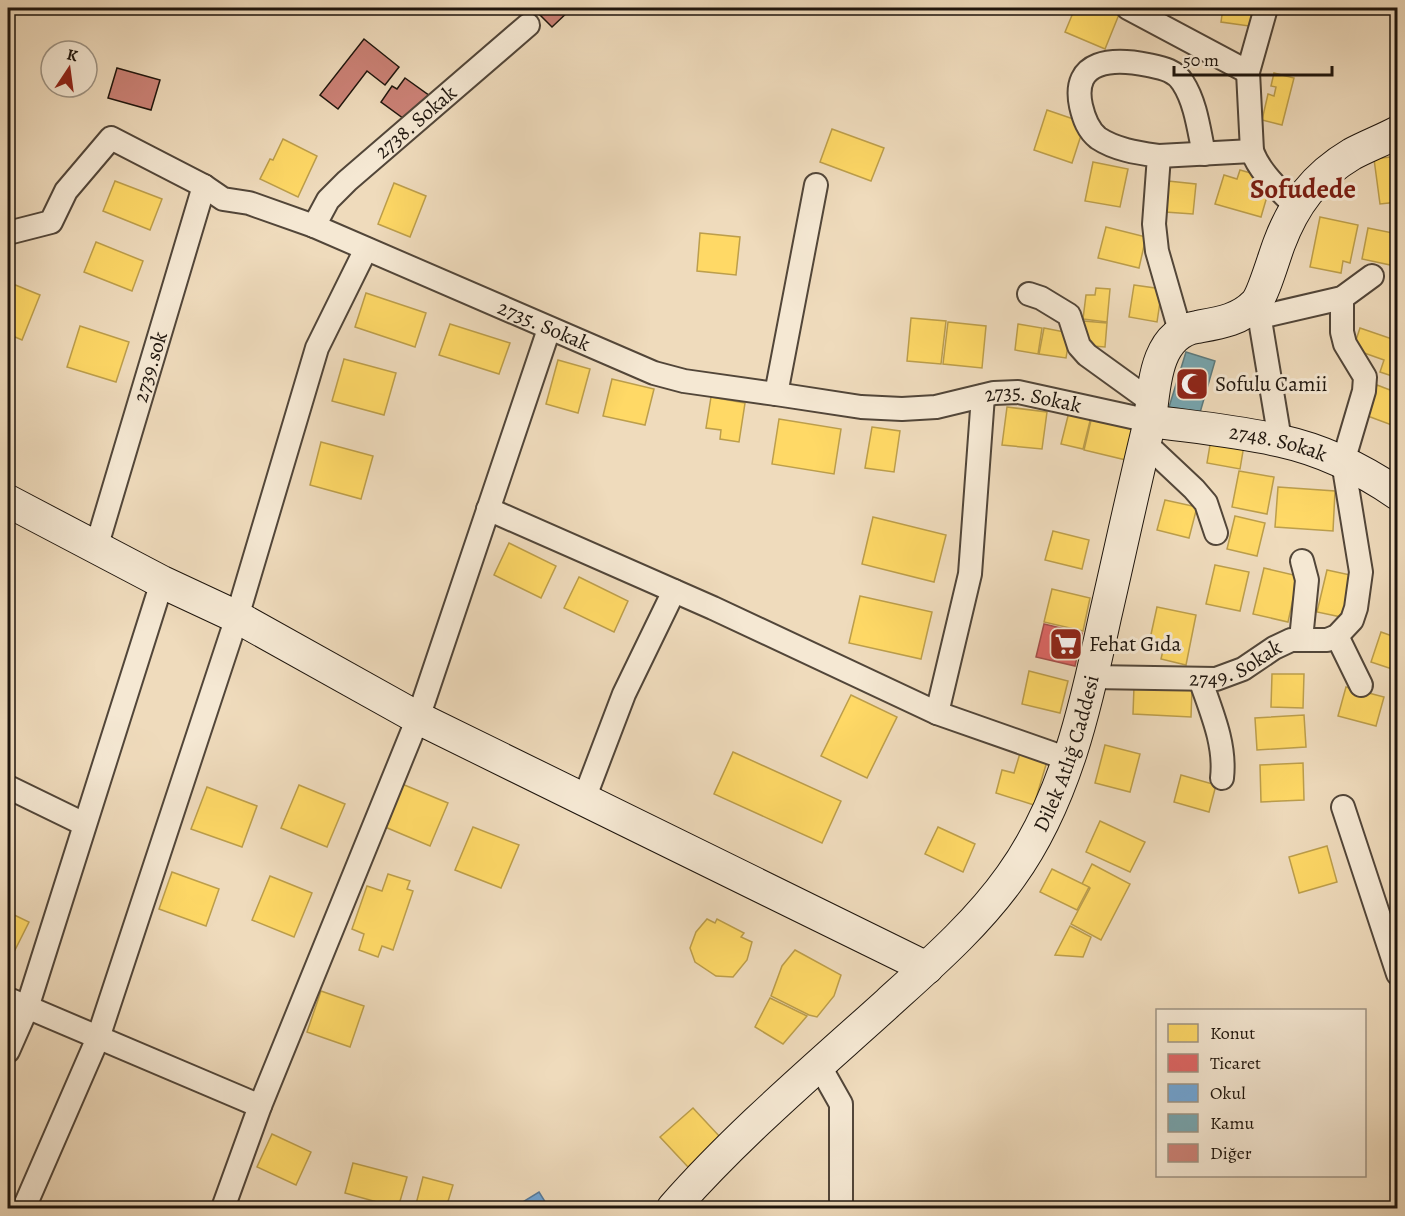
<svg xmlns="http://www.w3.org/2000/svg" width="1405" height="1216" font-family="Alegreya,serif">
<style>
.homes{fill:#ffd966;stroke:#bc9e4b;stroke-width:1.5}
.shops{fill:#e06666;stroke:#a64e4b;stroke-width:1.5}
.schools{fill:#6fa8dc;stroke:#577c9e;stroke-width:1.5}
.public{fill:#76a5af;stroke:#5c7a7e;stroke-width:1.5}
.building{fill:#cc8277;stroke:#1e150d;stroke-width:1.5}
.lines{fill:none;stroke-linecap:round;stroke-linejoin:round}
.street-casing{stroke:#524639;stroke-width:26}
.secondary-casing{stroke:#1e150d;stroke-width:34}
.street{stroke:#f5e8d3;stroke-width:22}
.secondary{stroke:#f5e8d3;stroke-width:32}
.labels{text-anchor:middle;stroke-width:6;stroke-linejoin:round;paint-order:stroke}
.street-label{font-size:21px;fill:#1e150d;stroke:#f5e8d3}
.poi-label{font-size:21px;fill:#1e150d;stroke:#f5e8d3;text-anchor:start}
.district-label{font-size:27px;font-weight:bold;fill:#7a1f14;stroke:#f5e8d3}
</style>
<rect width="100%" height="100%" fill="#efdbbc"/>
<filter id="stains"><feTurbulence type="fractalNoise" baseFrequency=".00333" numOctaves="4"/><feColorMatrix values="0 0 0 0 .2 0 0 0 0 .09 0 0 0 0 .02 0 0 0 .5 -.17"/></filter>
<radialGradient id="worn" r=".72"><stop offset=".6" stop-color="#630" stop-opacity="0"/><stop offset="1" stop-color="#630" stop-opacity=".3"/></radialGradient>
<g class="homes">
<path d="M1075,8H1108L1120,12L1105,49L1065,32Z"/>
<path d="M1223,8H1258L1256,27L1221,22Z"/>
<path d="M1274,73L1294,78L1282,125L1262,120L1268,94L1274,96L1276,87L1271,86Z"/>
<path d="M1047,110L1085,123L1072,163L1034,150Z"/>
<path d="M832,129L884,148L871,181L820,162Z"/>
<path d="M283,139L317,156L298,197L260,179L270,159L273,160Z"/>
<path d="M1398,156V202L1380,204L1374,159Z"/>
<path d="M1093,162L1128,169L1120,207L1085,201Z"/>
<path d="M1240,170L1258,175L1256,183L1270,186L1261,217L1215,204L1224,175L1237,179Z"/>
<path d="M115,181L162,199L150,230L103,211Z"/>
<path d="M1168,181L1196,184L1193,214L1165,212Z"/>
<path d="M394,183L426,196L410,237L378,224Z"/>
<path d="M1320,217L1358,225L1350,263L1343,261L1341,273L1310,267Z"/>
<path d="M1106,227L1146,237L1139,268L1098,258Z"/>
<path d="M1368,228L1398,234V253L1395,266L1362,259Z"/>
<path d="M700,233L740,237L736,275L697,271Z"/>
<path d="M96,242L143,261L132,291L84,272Z"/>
<path d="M8,282L40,295L22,340L8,334Z"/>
<path d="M1134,285L1162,289L1157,322L1129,317Z"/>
<path d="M1096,288L1110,289L1107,322L1083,319L1086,295H1095Z"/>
<path d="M366,293L426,313L415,347L355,327Z"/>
<path d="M911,318L946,321L941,364L907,361Z"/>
<path d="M1083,321L1107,323L1105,347L1081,345Z"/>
<path d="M948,322L986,326L982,368L943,364Z"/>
<path d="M450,324L510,343L499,374L439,355Z"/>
<path d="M1018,324L1042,328L1038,354L1015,350Z"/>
<path d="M80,326L129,342L116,382L67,367Z"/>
<path d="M1044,328L1070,333L1066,358L1039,354Z"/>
<path d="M1360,328L1398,341V378L1380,372L1384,360L1353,349Z"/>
<path d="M344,359L396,373L384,415L332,401Z"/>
<path d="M558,360L590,369L578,413L546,404Z"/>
<path d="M612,379L654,389L645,425L603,416Z"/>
<path d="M1377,385L1398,393L1397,427L1365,415Z"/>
<path d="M711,397L745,403L739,442L720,439L721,430L706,428Z"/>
<path d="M1007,407L1047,412L1042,449L1002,445Z"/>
<path d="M1069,412L1091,417L1083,449L1061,444Z"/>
<path d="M1092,416L1134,427L1126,460L1084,450Z"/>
<path d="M779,419L841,429L834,474L772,464Z"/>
<path d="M872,427L900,431L894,472L865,468Z"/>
<path d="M1211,439L1244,445L1240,469L1207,463Z"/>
<path d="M321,442L373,456L361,499L310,485Z"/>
<path d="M1239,471L1274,477L1267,514L1232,507Z"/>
<path d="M1278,487L1335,491L1333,531L1275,527Z"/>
<path d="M1165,500L1197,507L1189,538L1157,530Z"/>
<path d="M1235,516L1265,523L1257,556L1227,549Z"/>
<path d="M873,517L946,535L934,582L862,564Z"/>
<path d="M1053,531L1089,540L1082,569L1045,560Z"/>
<path d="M509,543L556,566L541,598L494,575Z"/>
<path d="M1215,565L1249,572L1240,611L1206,604Z"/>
<path d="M1264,568L1298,576L1288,622L1253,614Z"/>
<path d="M1327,570L1355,576L1346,618L1317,612Z"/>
<path d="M579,577L628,601L614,632L564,608Z"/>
<path d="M1052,589L1090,598L1083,631L1044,622Z"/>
<path d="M860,596L932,612L921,659L849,643Z"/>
<path d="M1157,607L1196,615L1186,665L1161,659L1165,642L1150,639Z"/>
<path d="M1381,632L1398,638V671L1371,662Z"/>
<path d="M1029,671L1068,681L1060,713L1022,704Z"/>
<path d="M1272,674H1304L1303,708L1271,707Z"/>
<path d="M1134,686L1192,689L1191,717L1133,714Z"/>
<path d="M1346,687L1384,697L1376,726L1338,716Z"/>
<path d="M851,695L897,717L867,778L821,756Z"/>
<path d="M1304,715L1306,747L1257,750L1255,718Z"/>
<path d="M1105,745L1140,754L1130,792L1095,783Z"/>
<path d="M1021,750L1048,758L1034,805L996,793L1002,770L1014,773Z"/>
<path d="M733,752L841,801L822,843L714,794Z"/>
<path d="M1303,763L1304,800L1261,802L1260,765Z"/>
<path d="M1181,775L1216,785L1209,812L1174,802Z"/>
<path d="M402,784L448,803L430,846L385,827Z"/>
<path d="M299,785L345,804L327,847L281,828Z"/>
<path d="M207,787L257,806L242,847L191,829Z"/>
<path d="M1100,821L1145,842L1130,872L1086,852Z"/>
<path d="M473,827L519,845L501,888L455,870Z"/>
<path d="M938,827L975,844L963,872L925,854Z"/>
<path d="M1327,846L1337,882L1299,893L1289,857Z"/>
<path d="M1092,864L1130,884L1101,940L1071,924L1090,888L1082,884Z"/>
<path d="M1052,869L1089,887L1077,910L1040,892Z"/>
<path d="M172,872L219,889L206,926L159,909Z"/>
<path d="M388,874L410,881L407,889L413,891L393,950L382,946L378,957L359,950L364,934L352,929L367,886L382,891Z"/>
<path d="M270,876L312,893L294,937L252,920Z"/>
<path d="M8,912L29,922L8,964Z"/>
<path d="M707,919L715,923L717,919L744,933L741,937L752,942L747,960L733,977L716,976L695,962L690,948L696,932Z"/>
<path d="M1070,926L1091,937L1083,957L1055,955Z"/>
<path d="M795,950L841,975L834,996L817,1017L809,1015L771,996L782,966Z"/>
<path d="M321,991L364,1006L350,1047L307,1032Z"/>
<path d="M770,998L807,1016L783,1044L755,1027Z"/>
<path d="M693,1108L720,1137L688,1167L660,1137Z"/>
<path d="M272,1134L311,1152L296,1185L257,1167Z"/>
<path d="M353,1163L407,1177L398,1208L345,1193Z"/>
<path d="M423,1177L453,1185L446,1208H415Z"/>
<path d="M732,1202L753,1208H730Z"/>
</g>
<path class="shops" d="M1044,624L1082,633L1075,666L1036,657Z"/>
<path class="schools" d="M539,1192L549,1208H520L523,1207L521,1203Z"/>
<path class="public" d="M1186,352L1215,361L1199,416L1169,407Z"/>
<g class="building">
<path d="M533,8H572L552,27Z"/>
<path d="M364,39L399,67L385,85L367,71L338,109L320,95Z"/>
<path d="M117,68L160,80L151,110L108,98Z"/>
<path d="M405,78L430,96L411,124L381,102L392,86L397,89Z"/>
</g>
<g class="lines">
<defs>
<g id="street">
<path d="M1128,8L1248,72"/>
<path d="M1266,8L1248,72L1252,151C1260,173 1280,190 1296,207"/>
<path d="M1159,156L1252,151"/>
<path id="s1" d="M314,226L328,200L347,181L528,25"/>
<path id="s2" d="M8,233L51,222L66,191L111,138L204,186L223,199L249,203L314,226L654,373L684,381L776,394L861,407L902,409L936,407L994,393L1018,392L1150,421"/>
<path d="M1029,294L1041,298L1069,315L1079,346L1087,355L1152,402"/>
<path d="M1257,302L1280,440"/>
<path d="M1260,317L1342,298L1372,276"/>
<path d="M1180,331L1157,251L1154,224L1159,156C1139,153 1116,150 1098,138C1088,130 1084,119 1081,106C1071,59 1114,58 1148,65C1162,68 1175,70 1183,83C1196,103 1199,131 1204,154"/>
<path d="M776,394L816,185"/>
<path d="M1144,442L1194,489L1206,503L1216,533"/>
<path d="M488,509L713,608L937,713L1068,759"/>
<path id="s3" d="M96,548L204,186"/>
<path d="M1337,636L1361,685"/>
<path d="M1301,639L1307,580L1302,561"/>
<path id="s4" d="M1092,677L1216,679L1243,669L1274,648L1291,640H1327L1337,636L1352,620L1356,608L1361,572L1343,462L1364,391L1365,377L1345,344L1342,332V298"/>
<path d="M1200,679C1211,711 1226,744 1222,778"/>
<path d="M937,713L970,574L983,396"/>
<path d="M8,787L84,824"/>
<path d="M584,799L624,694L674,591"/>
<path d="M1343,807L1398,974"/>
<path d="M8,999L260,1106"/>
<path d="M8,1051L27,1008L162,582"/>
<path d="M819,1065L841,1104V1208"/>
<path d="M24,1208L98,1038L237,617L317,348L366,249"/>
<path d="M223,1208L260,1106L418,718L549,329"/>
</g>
<g id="secondary">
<path id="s5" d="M1150,421C1193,427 1238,431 1281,441C1322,450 1363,470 1398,494"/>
<path d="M8,501L162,582L237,617L418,718L927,968"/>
<path id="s6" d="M673,1208C738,1134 815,1069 888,1003C931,964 977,924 1011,876C1065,801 1086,706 1105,617C1120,552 1134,486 1150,421C1154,388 1155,333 1197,327C1219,323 1240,320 1255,304C1263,296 1274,257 1279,244C1294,204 1315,176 1352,154C1367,146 1383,140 1398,132"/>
</g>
</defs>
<use href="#street" class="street-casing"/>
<use href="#secondary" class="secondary-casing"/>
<use href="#street" class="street"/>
<use href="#secondary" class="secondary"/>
</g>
<defs>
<symbol id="mosque-square" viewBox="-11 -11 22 22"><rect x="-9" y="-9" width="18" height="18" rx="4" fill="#8f2418" stroke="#f5e8d3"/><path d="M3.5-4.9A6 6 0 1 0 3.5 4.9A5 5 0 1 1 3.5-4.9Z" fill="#fff"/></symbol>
<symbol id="supermarket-square" viewBox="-11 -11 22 22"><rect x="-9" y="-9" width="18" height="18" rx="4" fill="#8f2418" stroke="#f5e8d3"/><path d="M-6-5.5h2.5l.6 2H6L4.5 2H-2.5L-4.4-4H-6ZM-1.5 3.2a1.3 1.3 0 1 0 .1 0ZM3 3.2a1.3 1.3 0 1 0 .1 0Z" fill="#fff"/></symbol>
</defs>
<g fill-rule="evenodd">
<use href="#mosque-square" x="1173" y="365" width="38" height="38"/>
<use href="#supermarket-square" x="1047" y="625" width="38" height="38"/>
</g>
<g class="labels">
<g class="street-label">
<text dy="7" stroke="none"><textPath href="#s1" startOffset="147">2738. Sokak</textPath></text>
<text dy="7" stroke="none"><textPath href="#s2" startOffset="622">2735. Sokak</textPath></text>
<text dy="7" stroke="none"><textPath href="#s3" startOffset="189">2739.sok</textPath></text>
<text dy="7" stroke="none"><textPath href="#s2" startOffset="1126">2735. Sokak</textPath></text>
<text dy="7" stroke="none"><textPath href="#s5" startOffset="130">2748. Sokak</textPath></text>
<text dy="7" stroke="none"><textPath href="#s4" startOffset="147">2749. Sokak</textPath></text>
<text dy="7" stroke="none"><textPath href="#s6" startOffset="610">Dilek Atlığ Caddesi</textPath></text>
</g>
<g class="poi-label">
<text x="1215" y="391">Sofulu Camii</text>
<text x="1089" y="651">Fehat Gıda</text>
</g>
<g class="district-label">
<text x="1303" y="198">Sofudede</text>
</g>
</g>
<rect width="1405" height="1216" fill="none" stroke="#efdbbc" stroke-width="30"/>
<rect x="9" y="9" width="1387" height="1198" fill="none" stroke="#1e150d" stroke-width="3"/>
<rect x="15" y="15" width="1375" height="1186" fill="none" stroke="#1e150d" stroke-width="1.5"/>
<rect x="1156" y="1009" width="210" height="168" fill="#f5e8d3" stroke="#9f9484" stroke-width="1.5"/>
<rect x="1168" y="1024" width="30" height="18" fill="#ffd966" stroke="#9f9484" stroke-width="1.5"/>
<text x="1210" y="1039" font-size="18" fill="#1e150d">Konut</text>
<rect x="1168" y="1054" width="30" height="18" fill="#e06666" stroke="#9f9484" stroke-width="1.5"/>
<text x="1210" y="1069" font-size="18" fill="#1e150d">Ticaret</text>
<rect x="1168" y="1084" width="30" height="18" fill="#6fa8dc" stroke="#9f9484" stroke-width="1.5"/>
<text x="1210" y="1099" font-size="18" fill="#1e150d">Okul</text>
<rect x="1168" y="1114" width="30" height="18" fill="#76a5af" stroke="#9f9484" stroke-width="1.5"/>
<text x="1210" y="1129" font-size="18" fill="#1e150d">Kamu</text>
<rect x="1168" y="1144" width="30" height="18" fill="#cc8277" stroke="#9f9484" stroke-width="1.5"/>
<text x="1210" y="1159" font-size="18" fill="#1e150d">Diğer</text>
<g transform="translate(69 69) rotate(13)"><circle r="28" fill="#f5e8d3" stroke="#9f9484" stroke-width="1.5"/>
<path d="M0-4.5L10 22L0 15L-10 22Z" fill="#8f2418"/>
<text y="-9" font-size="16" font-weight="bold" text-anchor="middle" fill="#1e150d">K</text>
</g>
<path d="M1174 66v9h158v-9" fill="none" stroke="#1e150d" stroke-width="3"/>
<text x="1183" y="66" font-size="18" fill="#1e150d" stroke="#f5e8d3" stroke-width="4.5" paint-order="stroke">50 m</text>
<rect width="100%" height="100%" filter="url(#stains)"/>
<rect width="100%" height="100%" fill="url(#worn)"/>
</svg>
